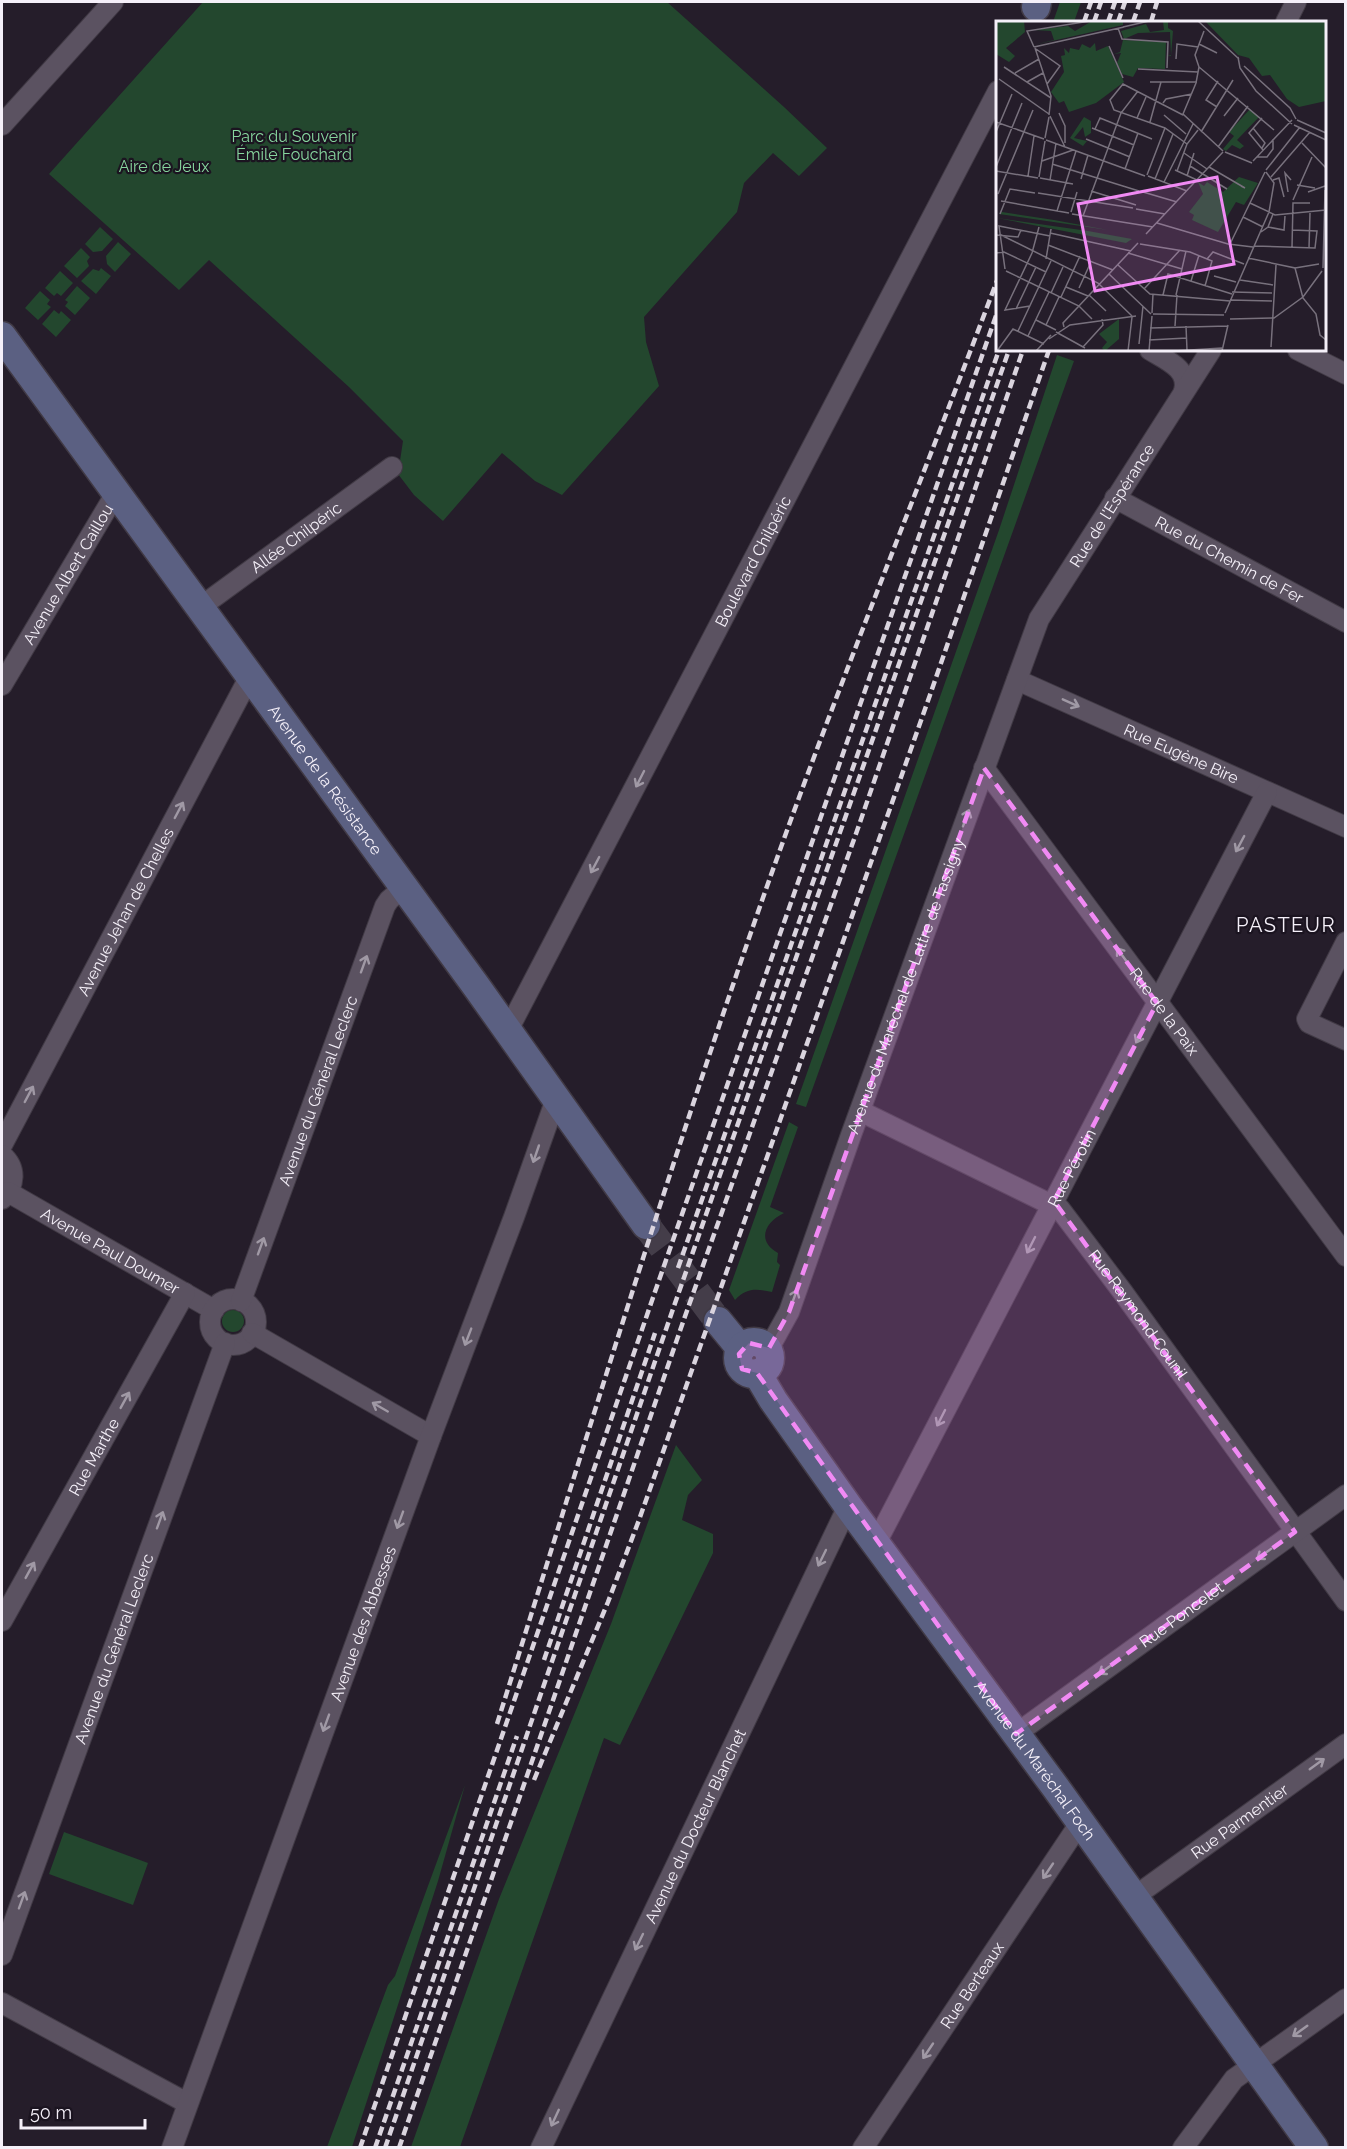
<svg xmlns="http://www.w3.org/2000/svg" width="1347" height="2149" font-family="Raleway,sans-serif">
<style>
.green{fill:#23472e}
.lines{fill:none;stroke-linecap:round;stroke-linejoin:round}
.secondary-tunnel{stroke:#443d49;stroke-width:28;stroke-dasharray:28 14;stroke-linecap:butt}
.street-casing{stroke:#413a45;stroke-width:22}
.secondary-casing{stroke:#413a45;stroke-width:31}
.street{stroke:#5b5261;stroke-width:20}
.secondary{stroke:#5b6082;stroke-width:28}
.rail{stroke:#dad4de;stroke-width:4.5;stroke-dasharray:9 4.5;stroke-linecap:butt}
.oneway{stroke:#a099a5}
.marked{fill:#f18af4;fill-opacity:0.2;stroke:#f18af4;stroke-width:4.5;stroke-dasharray:12 8;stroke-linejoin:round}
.labels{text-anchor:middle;stroke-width:4.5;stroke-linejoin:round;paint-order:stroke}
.park-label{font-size:16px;fill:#87d69e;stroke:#1b1420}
.street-label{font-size:16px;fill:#f5f0f9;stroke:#1b1420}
.quarter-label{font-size:20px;letter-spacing:1.5px;fill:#f5f0f9;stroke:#1b1420}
.inset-road{fill:none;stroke:#78717d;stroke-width:1.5}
.view{fill:#f18af4;fill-opacity:0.15;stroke:#f18af4;stroke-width:3}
.inset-edge{fill:none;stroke:#f5f0f9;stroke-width:3}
</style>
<rect width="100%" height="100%" fill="#251d2a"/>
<g class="green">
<path d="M203,2H667L784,107L827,148L799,176L773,153L744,183L737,212L644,317L646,342L659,386L562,495L535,481L502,453L443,521L414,495L398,474L403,441L349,387L209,260L179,290L49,174Z"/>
<path d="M1060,2H1081L1074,22H1053Z"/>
<path d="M100,227L113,239L102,251L93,252L85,244Z"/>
<path d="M118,242L131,254L115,272L107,264L106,256Z"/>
<path d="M81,248L90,257L87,261L89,266L77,278L64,266Z"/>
<path d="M101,268L111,276L96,294L81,281L93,269L99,271Z"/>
<path d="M60,271L73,283L61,296L57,293L54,296L45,288Z"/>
<path d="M77,286L90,298L75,315L65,306L68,302L65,300Z"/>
<path d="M40,291L50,300L47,304L51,307L38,320L25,308Z"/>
<path d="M54,310L59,314L61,311L71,320L56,337L42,324Z"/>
<path d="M1057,355L1074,361L806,1107L796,1104L999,530Z"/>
<path d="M789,1122L798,1127L770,1207L784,1213C765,1222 756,1241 778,1253L777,1262L780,1265L772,1292C757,1289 747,1287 735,1300L729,1290Z"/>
<circle cx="233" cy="1321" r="11"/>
<path d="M676,1445L702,1480L688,1495L682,1520L713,1534V1553L620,1745L604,1738L460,2147H411L499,1899L611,1624Z"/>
<path d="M465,1785L438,1881L352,2147H327L388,1985L395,1976Z"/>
<path d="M64,1832L148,1863L133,1905L49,1874Z"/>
</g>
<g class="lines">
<path class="secondary-tunnel" d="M646,1225L718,1321"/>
<defs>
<g id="street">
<path d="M1286,22L1296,2"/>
<path d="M2,125L113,2"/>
<path d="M1150,350C1166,360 1190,369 1184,391"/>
<path d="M1298,350L1346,374"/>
<path id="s1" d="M1115,498L1346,622"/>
<path id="s2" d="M199,608L392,467"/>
<path id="s3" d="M1017,680L1346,827"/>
<path id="s4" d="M2,685L116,493"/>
<path id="s5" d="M984,768L1346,1256"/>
<path d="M1346,942L1307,1019L1309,1023L1346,1040"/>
<path id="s6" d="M507,1032L998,91"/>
<path id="s7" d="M860,1111L1060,1209L1122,1291L1346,1601"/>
<path id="s8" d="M2,1145L250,676"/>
<path d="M2,1155C17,1168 15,1186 2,1199"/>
<path id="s9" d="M8,1192L214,1310"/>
<circle cx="233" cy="1322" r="23"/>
<path id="s10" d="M241,1301L385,906L389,900L403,888"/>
<path d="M252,1333L431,1436"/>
<path id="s11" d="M768,1350L789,1312L851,1135L1039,619L1211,350"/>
<path id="s12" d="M876,1543L1267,792"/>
<path id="s13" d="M2,1621L185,1293"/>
<path id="s14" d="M1016,1734L1346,1495"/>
<path id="s15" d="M1134,1897L1346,1744"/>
<path id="s16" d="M2,1955L225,1343"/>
<path d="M2,2003L187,2103"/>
<path id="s17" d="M172,2148L431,1436L514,1217L556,1099"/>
<path id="s18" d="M541,2148L848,1506"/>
<path id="s19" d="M863,2148L1080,1823"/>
<path d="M1183,2148L1234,2079L1346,1999"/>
</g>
<g id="secondary">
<path d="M1036,7L1037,2"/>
<path id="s20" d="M2,336L476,986L646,1225"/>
<path d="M718,1321L741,1349"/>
<circle cx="754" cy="1358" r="16"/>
<path id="s21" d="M757,1373L773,1400L848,1506L1056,1788L1314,2148"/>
</g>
</defs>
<use href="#street" class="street-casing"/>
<use href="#secondary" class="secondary-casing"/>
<use href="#street" class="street"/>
<use href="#secondary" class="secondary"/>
<g class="rail">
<path d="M1084,22L1091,2"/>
<path d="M1094,22L1101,2"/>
<path d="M1108,22L1115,2"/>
<path d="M1118,22L1125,2"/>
<path d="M1133,22L1140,2"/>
<path d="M1151,22L1157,2"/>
<path d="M678,1268L999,350"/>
<path d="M544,1660L655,1333"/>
<path d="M497,1724C586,1440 672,1156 771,875C842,675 923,478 998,278"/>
<path d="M534,1780L608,1602L639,1520L930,695L1049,350"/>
<path d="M360,2148L657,1286L998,310"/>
<path d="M375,2148L517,1736"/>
<path d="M385,2148L673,1309L1009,350"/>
<path d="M399,2148L683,1322L858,828L1023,350"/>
</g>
</g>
<defs><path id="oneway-shaft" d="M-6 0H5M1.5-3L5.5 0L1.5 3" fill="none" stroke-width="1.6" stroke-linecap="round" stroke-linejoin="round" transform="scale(1.5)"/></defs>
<g class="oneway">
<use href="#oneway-shaft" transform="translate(1071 703) rotate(24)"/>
<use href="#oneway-shaft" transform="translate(640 779) rotate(117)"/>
<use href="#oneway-shaft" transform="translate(179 810) rotate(-62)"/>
<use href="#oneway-shaft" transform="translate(966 818) rotate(-70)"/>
<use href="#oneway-shaft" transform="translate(1240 844) rotate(118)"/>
<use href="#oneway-shaft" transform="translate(595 865) rotate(118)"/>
<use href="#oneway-shaft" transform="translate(1122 955) rotate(-126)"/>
<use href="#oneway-shaft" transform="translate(364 964) rotate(-70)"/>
<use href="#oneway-shaft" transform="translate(1140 1035) rotate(117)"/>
<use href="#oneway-shaft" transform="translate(29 1094) rotate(-62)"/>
<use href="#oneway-shaft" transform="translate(536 1154) rotate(109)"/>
<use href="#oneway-shaft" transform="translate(1031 1245) rotate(117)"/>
<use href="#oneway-shaft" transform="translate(261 1246) rotate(-70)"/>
<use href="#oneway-shaft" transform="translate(794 1298) rotate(-70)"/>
<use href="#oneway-shaft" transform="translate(468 1337) rotate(111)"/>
<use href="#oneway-shaft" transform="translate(125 1400) rotate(-61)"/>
<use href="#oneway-shaft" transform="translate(380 1407) rotate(-150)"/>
<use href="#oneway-shaft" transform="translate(941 1418) rotate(117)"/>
<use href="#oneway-shaft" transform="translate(160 1520) rotate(-70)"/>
<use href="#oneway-shaft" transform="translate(400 1520) rotate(110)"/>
<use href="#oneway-shaft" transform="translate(1264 1554) rotate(144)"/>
<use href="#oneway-shaft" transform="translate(822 1558) rotate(116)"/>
<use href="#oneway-shaft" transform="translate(30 1570) rotate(-61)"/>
<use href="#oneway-shaft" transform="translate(1106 1669) rotate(144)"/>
<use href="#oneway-shaft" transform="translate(326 1723) rotate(110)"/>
<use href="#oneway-shaft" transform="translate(1317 1764) rotate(-36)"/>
<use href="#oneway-shaft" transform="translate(1048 1871) rotate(124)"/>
<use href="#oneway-shaft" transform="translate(22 1900) rotate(-70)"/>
<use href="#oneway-shaft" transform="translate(639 1942) rotate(116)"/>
<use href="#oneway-shaft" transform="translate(1300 2031) rotate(144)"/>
<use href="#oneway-shaft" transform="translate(928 2051) rotate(124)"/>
<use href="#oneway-shaft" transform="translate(555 2118) rotate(115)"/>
</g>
<path class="marked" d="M984,768L1157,1003L1054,1201L1295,1532L1016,1734L757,1373L742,1369L739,1354L749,1343L769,1348L789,1312Z"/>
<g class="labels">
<g class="park-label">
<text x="294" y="142">Parc du Souvenir<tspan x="294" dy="18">Émile Fouchard</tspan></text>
<text x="164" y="172">Aire de Jeux</text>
</g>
<g class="street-label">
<text dy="6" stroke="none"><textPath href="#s11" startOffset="915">Rue de l'Espérance</textPath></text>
<text dy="6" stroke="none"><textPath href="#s2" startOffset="120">Allée Chilpéric</textPath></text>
<text dy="6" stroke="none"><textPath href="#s1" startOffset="130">Rue du Chemin de Fer</textPath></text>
<text dy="6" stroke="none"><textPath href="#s6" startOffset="531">Boulevard Chilpéric</textPath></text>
<text dy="6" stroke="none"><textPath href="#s4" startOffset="129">Avenue Albert Caillou</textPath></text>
<text dy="6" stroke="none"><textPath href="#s3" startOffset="180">Rue Eugène Bire</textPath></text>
<text dy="6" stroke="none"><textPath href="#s20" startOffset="549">Avenue de la Résistance</textPath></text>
<text dy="6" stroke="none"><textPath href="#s8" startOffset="264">Avenue Jehan de Chelles</textPath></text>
<text dy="6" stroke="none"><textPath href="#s11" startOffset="390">Avenue du Maréchal de Lattre de Tassigny</textPath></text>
<text dy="6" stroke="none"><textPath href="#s5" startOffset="303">Rue de la Paix</textPath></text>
<text dy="6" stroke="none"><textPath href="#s10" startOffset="224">Avenue du Général Leclerc</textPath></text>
<text dy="6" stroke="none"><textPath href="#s12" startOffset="423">Rue Pérotin</textPath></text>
<text dy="6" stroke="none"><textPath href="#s9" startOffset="118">Avenue Paul Doumer</textPath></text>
<text dy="6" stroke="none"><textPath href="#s7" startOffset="354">Rue Raymond Counil</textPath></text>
<text dy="6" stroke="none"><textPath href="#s13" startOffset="188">Rue Marthe</textPath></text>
<text dy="6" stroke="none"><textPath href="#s14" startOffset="204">Rue Poncelet</textPath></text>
<text dy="6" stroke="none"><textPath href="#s17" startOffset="558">Avenue des Abbesses</textPath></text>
<text dy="6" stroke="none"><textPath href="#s16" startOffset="326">Avenue du Général Leclerc</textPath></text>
<text dy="6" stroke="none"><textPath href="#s21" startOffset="477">Avenue du Maréchal Foch</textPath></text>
<text dy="6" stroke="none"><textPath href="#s15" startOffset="130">Rue Parmentier</textPath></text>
<text dy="6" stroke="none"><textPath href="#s18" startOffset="357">Avenue du Docteur Blanchet</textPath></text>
<text dy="6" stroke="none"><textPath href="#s19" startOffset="196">Rue Berteaux</textPath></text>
</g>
<g class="quarter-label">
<text x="1286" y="932">PASTEUR</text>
</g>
</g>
<g transform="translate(996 21)">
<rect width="330" height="330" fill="#251d2a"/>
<path d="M0,0H28L29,11L10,27L19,35L13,41L0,33ZM96,0L127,1V4L38,24L58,19L55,10L38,9L72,5L79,10ZM167,0H172V7L177,10L175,35H171L175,34L174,11L142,12L128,18L125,10L150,3L154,11L168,9ZM209,0H330V80L303,86L291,78L274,54L266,55L253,37L242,34ZM127,19L170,21L169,48L142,47L137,56L126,53L121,42L125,32L118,33L124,31ZM99,22L100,30L112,25L128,61L100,82L73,91L68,80L63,82L55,71L68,51L65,35L69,34L68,27L73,32L74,27L83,29L86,23L94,27ZM254,88L263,96L241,119L248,125L244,128L236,124L230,130L227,128L238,115L233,111ZM88,96L95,100V112L89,116L87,106L78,117L91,120L87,125L74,117ZM243,156L262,162L248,184L240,181L222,211L196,199L198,194L193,191L207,173L202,161L208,165L211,161L227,171ZM6,191L58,199L112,209L3,193ZM1,197L92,210L136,218L130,222ZM123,298V318L109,330L106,327L111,321L103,313Z" fill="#23472e"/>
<path class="inset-road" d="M202,0L243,38M127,6L153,0M122,7L126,18L172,21L171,47M208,10L199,34L203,46L200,62L187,93L227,130M203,23L221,32M113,25L127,57M38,26L128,6M38,26L31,10L94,0M39,27L55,75L53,94M40,28L64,45L51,63M242,36L244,47L260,70L296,103M180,38L181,23L202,26M248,45L294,87L300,98M8,46L55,77M203,46L278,109M142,48L202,51M19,52L43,38M3,58L53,93M31,61L47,52M154,61H201M167,82L170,78L196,73M221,86L210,79L222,60M63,92L69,105V122M168,94L190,113M187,94L127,63L114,79L118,89L169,107L191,123M54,95L69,126M228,95L242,77M141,97L150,76M266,97L253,112L267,129M301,99L330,112M0,101L48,118M154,101L165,61M298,104L330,119M96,107L138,124M257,107L269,122L266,127M99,108L104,97L156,118M0,111L16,73M205,111L237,59M49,117L53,96M90,118L134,136M50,119L149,155M306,122L330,147M222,126L252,85M229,131L256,142M188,132L211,148M261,136H271L277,128V118M46,140L77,129M257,140L296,99M56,143L143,170M194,145L231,168M0,146L26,82M213,146L249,167L245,165M129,148L142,112M179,149L201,159M270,149L304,106M0,150L42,157M181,150L191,123L202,109M151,154L169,107M32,155L38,115M152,155L191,170M191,155L198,132M43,156L49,120M275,156L314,111M44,157L77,163M85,158L92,134M159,158L177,113M54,159L60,122M277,159L283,157L288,176M168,161L197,103M301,164L319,167M95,170L140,184M147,171L181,181M292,171L289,152L295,159M312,171L329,165M42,172L137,187M2,173L37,89M297,179L316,136M5,180L73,192M254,182L273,191L278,162L270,151M140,188L169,193M61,190L80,130M75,191L81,171M4,193L14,168L39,172M76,193L157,206M87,195L125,92L142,70M247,196L267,206M161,202L232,223L257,226M272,206L288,209L289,195M265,211L272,206L277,193M54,212L135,230M150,213L227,131M0,214L22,216L25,209M5,214L102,262L136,295M144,223L194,231L216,240L209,265M234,223L269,151M52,224L117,249M258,225L319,227L321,210L296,209M296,226L297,182H314M313,227L314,192M0,232L8,231L50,251M132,232L186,248M252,237L299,247L307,277L320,293L324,314L330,319M50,238L55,208M211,238L217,231L248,243M122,244L154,273L234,280M299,247L323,243M327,247L329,169M9,248L3,205L54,215M10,250L83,285L96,298M113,253L155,293M218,255L240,261M244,259L277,264M195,260L203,234M70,266L92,275M83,267L94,243M148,268L184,229M236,271L276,272M55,272L67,246M93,274L110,290M167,274L172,253L236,273M180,274L190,230M65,276L84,235M234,279L276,280M34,285L9,289L36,232L43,206M20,288L40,246M156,292L157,273M229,292L273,191L279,194L330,189M157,293L228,294M234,298L278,297L307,276L326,250M40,299L60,309M50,304L63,276M179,305L181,274M190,305L191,329M68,306L67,302L142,222M154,307L232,305M22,310L55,240M60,311L89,327M32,315L53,271M53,318L74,304L140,295M153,319L191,317M143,323L147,285M87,326L107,304L106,298M275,326L280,244M1,330L17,308L48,323M40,330L55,314M132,330L136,296M153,330L156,295M178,330L226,327M226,330L232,304"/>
<path class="view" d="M221,156L238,243L99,270L82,183Z"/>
<rect width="330" height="330" class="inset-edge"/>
</g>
<rect width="1347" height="2149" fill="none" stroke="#f5f0f9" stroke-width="6"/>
<path d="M21 2119v9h124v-9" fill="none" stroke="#f5f0f9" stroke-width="3"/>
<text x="30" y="2119" font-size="18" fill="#f5f0f9" stroke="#1b1420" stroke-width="4.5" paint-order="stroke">50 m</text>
</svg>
